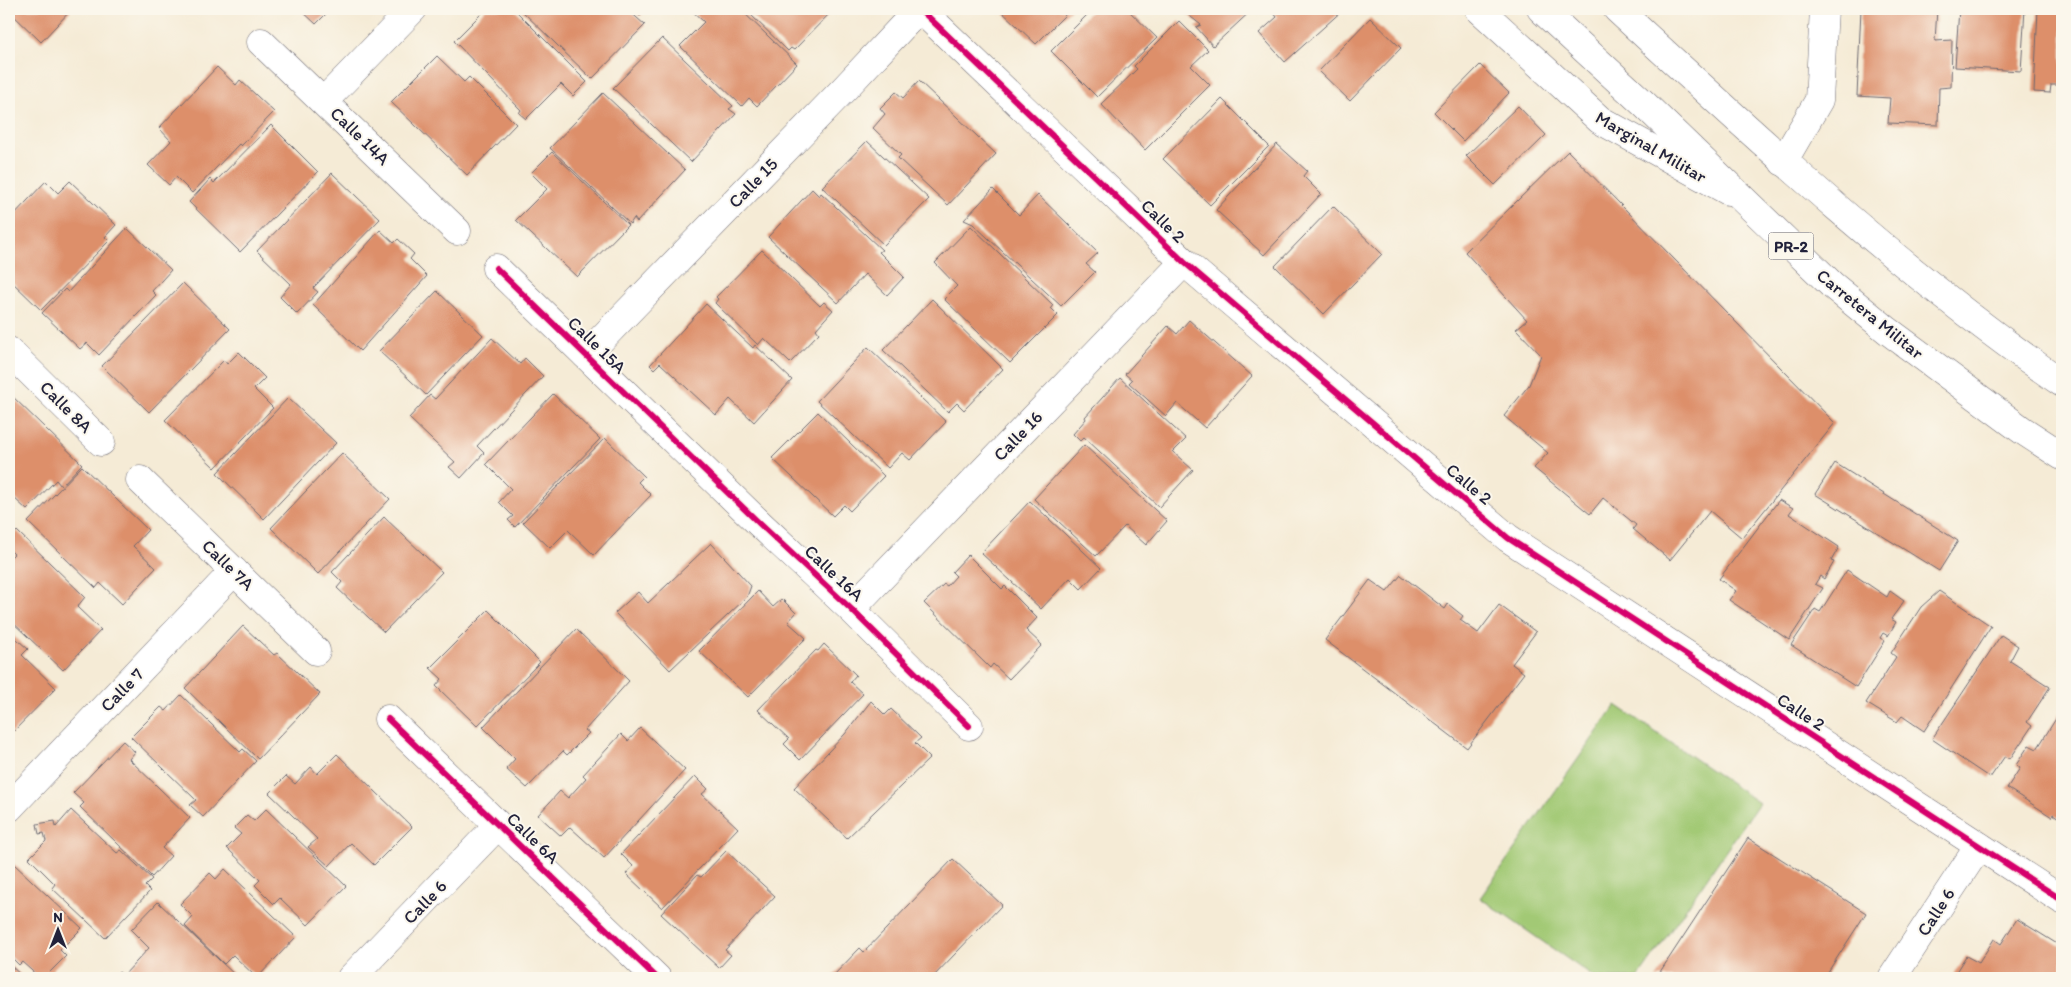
<svg xmlns="http://www.w3.org/2000/svg" width="2071" height="987" font-family="Itim,sans-serif">
<style>
.green{fill:#a2c974;stroke:#627658}
.building{fill:#dd8f6b}
.lines{fill:none;stroke-linecap:round;stroke-linejoin:round}
.minor-casing{stroke:#6c6871;stroke-width:29}
.primary-casing{stroke:#6c6871;stroke-width:29}
.minor{stroke:#fff;stroke-width:28}
.primary{stroke:#fff;stroke-width:28}
.cycleway-casing{stroke:#fbf7ec;stroke-width:9}
.cycleway{stroke:#d6006c;stroke-width:6}
.labels{text-anchor:middle;stroke-width:4;stroke-linejoin:round;paint-order:stroke}
.shield{fill:#fbf7ec;stroke:#636270;stroke-width:1}
.shield-label{font-size:16px;font-weight:bold;fill:#22223b}
.street-label{font-size:18px;fill:#22223b;stroke:#fbf7ec}
</style>
<rect width="100%" height="100%" fill="#fbf7ec"/>
<filter id="ink" filterUnits="userSpaceOnUse"><feTurbulence type="fractalNoise" baseFrequency=".02" numOctaves="2"/><feDisplacementMap in="SourceGraphic" scale="10" xChannelSelector="R" yChannelSelector="G"/><feConvolveMatrix kernelMatrix="1 2 1 2 8 2 1 2 1" color-interpolation-filters="sRGB"/></filter>
<filter id="wash" filterUnits="userSpaceOnUse"><feTurbulence type="fractalNoise" baseFrequency=".0096" numOctaves="4" result="noise"/><feDisplacementMap in="SourceGraphic" scale="20" xChannelSelector="R" yChannelSelector="G"/><feGaussianBlur stdDeviation="1.12" result="paint"/><feColorMatrix in="noise" values="0 0 0 0 0 0 0 0 0 0 0 0 0 0 0 0 0 1.4 0 .05"/><feComposite in="paint" operator="in"/></filter>
<g filter="url(#wash)">
<rect width="100%" height="100%" fill="#f5ebd6"/>
<path class="green" d="M1616,705L1759,803L1638,978H1595L1480,898Z"/>
<g id="blocks">
<g class="building">
<path d="M9,9H72L41,42L9,11Z"/>
<path d="M300,9H331L316,24Z"/>
<path d="M486,9H514L587,82L573,96L561,84L526,119L519,113L521,110L454,41Z"/>
<path d="M520,9H627L645,25L592,79Z"/>
<path d="M632,9H647L640,16Z"/>
<path d="M690,9H740L797,64L757,106L749,98L742,106L680,46L704,22Z"/>
<path d="M755,9H834L794,50L791,48L788,51L750,14Z"/>
<path d="M999,9H1071L1036,44Z"/>
<path d="M1093,9H1127L1157,38L1097,97L1051,51Z"/>
<path d="M1190,9H1253L1213,46L1196,27L1201,25L1186,13Z"/>
<path d="M1277,9H1344L1285,62L1259,33L1277,17L1273,12Z"/>
<path d="M1861,9H1937L1935,41L1952,40L1951,87L1939,88L1938,125L1888,123L1890,98L1857,96Z"/>
<path d="M1959,9H2025L2021,71L1955,67Z"/>
<path d="M2038,9H2062V85H2051L2050,93L2034,92Z"/>
<path d="M1370,18L1401,48L1350,101L1319,71Z"/>
<path d="M1179,21L1208,50L1191,66L1210,85L1145,150L1101,104L1137,69L1134,66Z"/>
<path d="M662,38L733,106L729,109L736,114L691,162L613,88Z"/>
<path d="M437,56L464,82L469,77L516,124L467,175L391,102Z"/>
<path d="M1480,65L1509,93L1463,141L1434,112Z"/>
<path d="M217,67L236,85L240,80L274,112L241,146L239,144L192,193L176,177L169,185L148,165L171,141L159,128Z"/>
<path d="M919,81L996,154L948,205L898,158L901,155L873,128L885,114L880,108L896,92L903,98Z"/>
<path d="M603,93L685,170L637,222L634,218L630,224L550,148Z"/>
<path d="M1222,99L1269,146L1210,205L1163,159Z"/>
<path d="M1518,106L1546,135L1495,185L1466,156Z"/>
<path d="M271,125L318,172L240,252L189,202L210,179L214,183Z"/>
<path d="M867,141L929,199L884,245L822,187Z"/>
<path d="M1277,144L1307,171L1303,176L1321,194L1264,255L1216,210Z"/>
<path d="M1568,151L1835,423L1742,538L1710,511L1670,560L1633,529L1636,525L1603,498L1590,514L1534,468L1548,453L1504,416L1529,385L1541,355L1516,329L1527,320L1465,252Z"/>
<path d="M552,152L628,225L577,277L516,220L547,189L531,173Z"/>
<path d="M332,173L380,219L313,288L318,292L297,314L280,297L291,284L257,251Z"/>
<path d="M46,181L58,193L70,181L116,225L105,237L109,241L41,310L9,279V220Z"/>
<path d="M812,189L819,196L821,193L882,250L879,252L904,277L887,295L865,274L838,303L768,237Z"/>
<path d="M993,189L1019,215L1038,195L1098,253L1086,264L1095,272L1061,306L973,224L964,220Z"/>
<path d="M1333,206L1382,254L1324,314L1275,266Z"/>
<path d="M971,226L1053,305L1051,308L1058,315L1010,363L944,299L957,286L935,263Z"/>
<path d="M127,228L171,270L152,291L156,295L99,355L87,343L80,349L42,313L65,289L68,292Z"/>
<path d="M380,230L394,243L398,239L414,254L410,259L427,276L360,351L313,305Z"/>
<path d="M762,250L820,306L824,302L833,310L816,329L819,333L790,363L764,338L758,345L715,303L718,299L716,297Z"/>
<path d="M183,283L230,329L149,412L102,366Z"/>
<path d="M437,291L483,335L426,395L379,351Z"/>
<path d="M932,299L1003,369L964,410L957,403L948,412L883,350Z"/>
<path d="M706,304L753,348L755,345L792,380L754,422L730,399L716,415L660,363L654,369L650,365Z"/>
<path d="M1189,320L1252,376L1205,428L1177,403L1166,416L1129,383L1132,380L1125,374L1168,326L1177,334Z"/>
<path d="M492,338L520,364L525,358L543,376L477,446L484,453L461,478L449,467L455,462L409,418L430,395L435,399Z"/>
<path d="M868,347L946,422L910,460L902,453L888,468L817,401Z"/>
<path d="M239,352L265,378L254,389L273,408L215,468L165,420L224,360L227,364Z"/>
<path d="M1120,378L1186,439L1173,452L1193,470L1159,507L1084,437L1080,441L1073,434L1086,419L1085,417Z"/>
<path d="M9,393L82,464L61,486L56,480L27,510L13,497L9,501Z"/>
<path d="M553,394L600,439L515,527L508,520L513,516L499,502L511,489L486,464Z"/>
<path d="M288,398L336,443L264,519L217,473Z"/>
<path d="M818,412L884,476L850,511L844,505L833,516L772,458Z"/>
<path d="M605,438L644,476L638,482L651,495L594,555L568,530L550,548L523,522Z"/>
<path d="M1084,445L1167,521L1146,545L1125,526L1096,556L1034,499Z"/>
<path d="M342,453L390,499L318,574L271,528Z"/>
<path d="M1835,463L1958,541L1939,571L1815,494Z"/>
<path d="M82,466L148,530L133,546L156,568L122,604L100,583L96,588L28,522Z"/>
<path d="M1779,500L1793,508L1789,514L1839,547L1831,561L1834,562L1824,579L1820,576L1815,584L1823,588L1789,640L1729,600L1736,591L1719,579Z"/>
<path d="M1030,501L1101,568L1081,589L1070,578L1041,609L981,553Z"/>
<path d="M384,517L442,572L384,632L337,588L342,582L332,572Z"/>
<path d="M17,531L85,597L77,607L101,630L63,670L9,619V559L14,554L9,549V539Z"/>
<path d="M711,543L751,586L747,597L670,670L615,613L638,592L648,603Z"/>
<path d="M968,555L1002,589L1005,586L1037,618L1026,630L1042,645L1009,679L993,664L990,668L924,603L944,584L947,586L956,576L952,572Z"/>
<path d="M1847,570L1887,597L1890,591L1904,601L1891,619L1896,622L1888,636L1883,633L1880,638L1885,641L1856,687L1791,645L1815,609L1820,612Z"/>
<path d="M1401,575L1445,609L1448,604L1463,616L1460,620L1478,633L1499,605L1536,632L1512,664L1524,673L1467,748L1325,640L1370,580L1387,592Z"/>
<path d="M758,591L773,607L782,599L796,613L788,622L806,638L748,697L699,651Z"/>
<path d="M1939,591L1991,626L1924,731L1902,716L1897,722L1866,703L1896,657L1891,653L1921,607Z"/>
<path d="M488,610L540,662L477,726L436,686L442,679L430,668Z"/>
<path d="M243,626L274,655L277,653L320,694L258,759L185,688Z"/>
<path d="M576,629L629,681L585,730L589,733L567,755L563,751L527,788L506,769L515,759L483,727Z"/>
<path d="M9,632L28,649L22,655L56,688L9,736Z"/>
<path d="M2001,635L2018,646L2010,661L2050,687L2027,722L2032,726L2010,759L2005,756L1990,778L1932,739Z"/>
<path d="M824,644L856,675L850,682L863,694L800,760L784,744L789,739L758,710L816,650L818,651Z"/>
<path d="M181,695L240,752L243,749L256,761L203,817L190,805L196,800L131,737L161,707L166,711Z"/>
<path d="M871,701L885,715L891,709L921,738L915,743L930,758L847,838L794,788L845,734Z"/>
<path d="M2062,709V820L2053,814L2052,817L2007,788L2020,768L2016,765L2029,745L2037,749Z"/>
<path d="M640,728L685,770L604,858L570,827L561,836L538,815L560,791L568,798L586,778L583,775L621,734L628,741Z"/>
<path d="M123,741L135,752L129,759L190,818L162,848L171,856L152,877L80,807L84,803L73,793Z"/>
<path d="M337,754L412,827L374,865L351,843L329,866L308,847L317,839L269,793L286,776L295,784L311,767L317,774Z"/>
<path d="M695,776L708,789L702,794L738,828L662,908L626,874L633,866L621,854Z"/>
<path d="M266,809L346,886L308,925L280,898L274,904L255,885L260,880L227,848L241,834L234,828L247,815L254,821Z"/>
<path d="M71,810L117,853L121,850L152,879L145,886L150,891L105,938L52,888L55,884L29,858L46,841L44,833L39,834L37,824L55,821L56,827Z"/>
<path d="M1748,838L1866,913L1824,978H1656Z"/>
<path d="M726,851L775,896L725,950L731,955L719,968L661,914L697,875L701,877Z"/>
<path d="M953,859L1002,905L932,978H831L860,948L864,952Z"/>
<path d="M14,864L82,928L60,950L66,956L44,978H40L22,962L19,965L11,957L9,960V870Z"/>
<path d="M225,869L296,937L257,978L233,955L224,964L185,926L193,917L180,904L210,873L216,879Z"/>
<path d="M158,902L238,978H127L124,975L149,948L131,930Z"/>
<path d="M2017,919L2062,947V975L2060,978H1952L1966,956L1979,963L1994,939L2001,944Z"/>
<path d="M9,964L24,978H9Z"/>
<path d="M119,972L126,978H113Z"/>
</g>
</g>
</g>
<g filter="url(#ink)">
<use href="#blocks" fill-opacity="0" stroke="#6c6871" stroke-width="1"/>
<g class="lines">
<defs>
<g id="minor">
<path d="M920,9L1184,262L1508,538L2062,900"/>
<path d="M1479,9L1600,120L1728,191"/>
<path d="M261,42L457,231"/>
<path d="M324,101L413,9"/>
<path d="M1783,162L1819,100L1824,9"/>
<path d="M496,268L760,524L851,609L969,726"/>
<path d="M9,351L101,442"/>
<path d="M586,355L845,88L919,9"/>
<path d="M140,480L316,651"/>
<path d="M851,609L1184,262"/>
<path d="M388,719L657,978"/>
<path d="M9,808L234,571"/>
<path d="M351,978L498,825"/>
<path d="M1892,978L1979,846"/>
</g>
<g id="primary">
<path d="M1541,9L1644,104L1832,285L1887,330L2022,430L2062,456"/>
<path d="M1617,9C1760,141 1902,273 2062,383"/>
</g>
</defs>
<use href="#minor" class="minor-casing"/>
<use href="#primary" class="primary-casing"/>
<use href="#minor" class="minor"/>
<use href="#primary" class="primary"/>
<defs>
<g id="cycleway">
<path d="M920,9L1184,262L1508,538L2062,900"/>
<path d="M496,268L760,524L851,609L969,726"/>
<path d="M388,719L657,978"/>
</g>
</defs>
<use href="#cycleway" class="cycleway-casing"/>
<use href="#cycleway" class="cycleway"/>
</g>
</g>
<g class="labels">
<rect class="shield" x="1768.5" y="232.5" width="45" height="27" rx="4"/>
<g class="shield-label">
<text x="1791" y="252">PR-2</text>
</g>
<g class="street-label">
<text transform="translate(360 136) rotate(44)" y="6">Calle 14A</text>
<text transform="translate(1651 147) rotate(30)" y="6">Marginal Militar</text>
<text transform="translate(753 183) rotate(-46)" y="6">Calle 15</text>
<text transform="translate(1163 221) rotate(44)" y="6">Calle 2</text>
<text transform="translate(1870 314) rotate(39)" y="6">Carretera Militar</text>
<text transform="translate(597 345) rotate(44)" y="6">Calle 15A</text>
<text transform="translate(66 407) rotate(45)" y="6">Calle 8A</text>
<text transform="translate(1018 436) rotate(-46)" y="6">Calle 16</text>
<text transform="translate(1469 484) rotate(40)" y="6">Calle 2</text>
<text transform="translate(228 565) rotate(44)" y="6">Calle 7A</text>
<text transform="translate(834 573) rotate(43)" y="6">Calle 16A</text>
<text transform="translate(122 690) rotate(-46)" y="6">Calle 7</text>
<text transform="translate(1801 712) rotate(33)" y="6">Calle 2</text>
<text transform="translate(533 838) rotate(44)" y="6">Calle 6A</text>
<text transform="translate(425 902) rotate(-46)" y="6">Calle 6</text>
<text transform="translate(1936 912) rotate(-57)" y="6">Calle 6</text>
</g>
</g>
<rect width="2071" height="987" fill="none" stroke="#fbf7ec" stroke-width="30"/>
<g transform="translate(58 930)" stroke="#fbf7ec" stroke-width="4" paint-order="stroke">
<path d="M0-4L9 19L0 12L-9 19Z" fill="#22223b"/>
<text y="-8" font-size="14" font-weight="bold" text-anchor="middle" fill="#22223b">N</text>
</g>
</svg>
